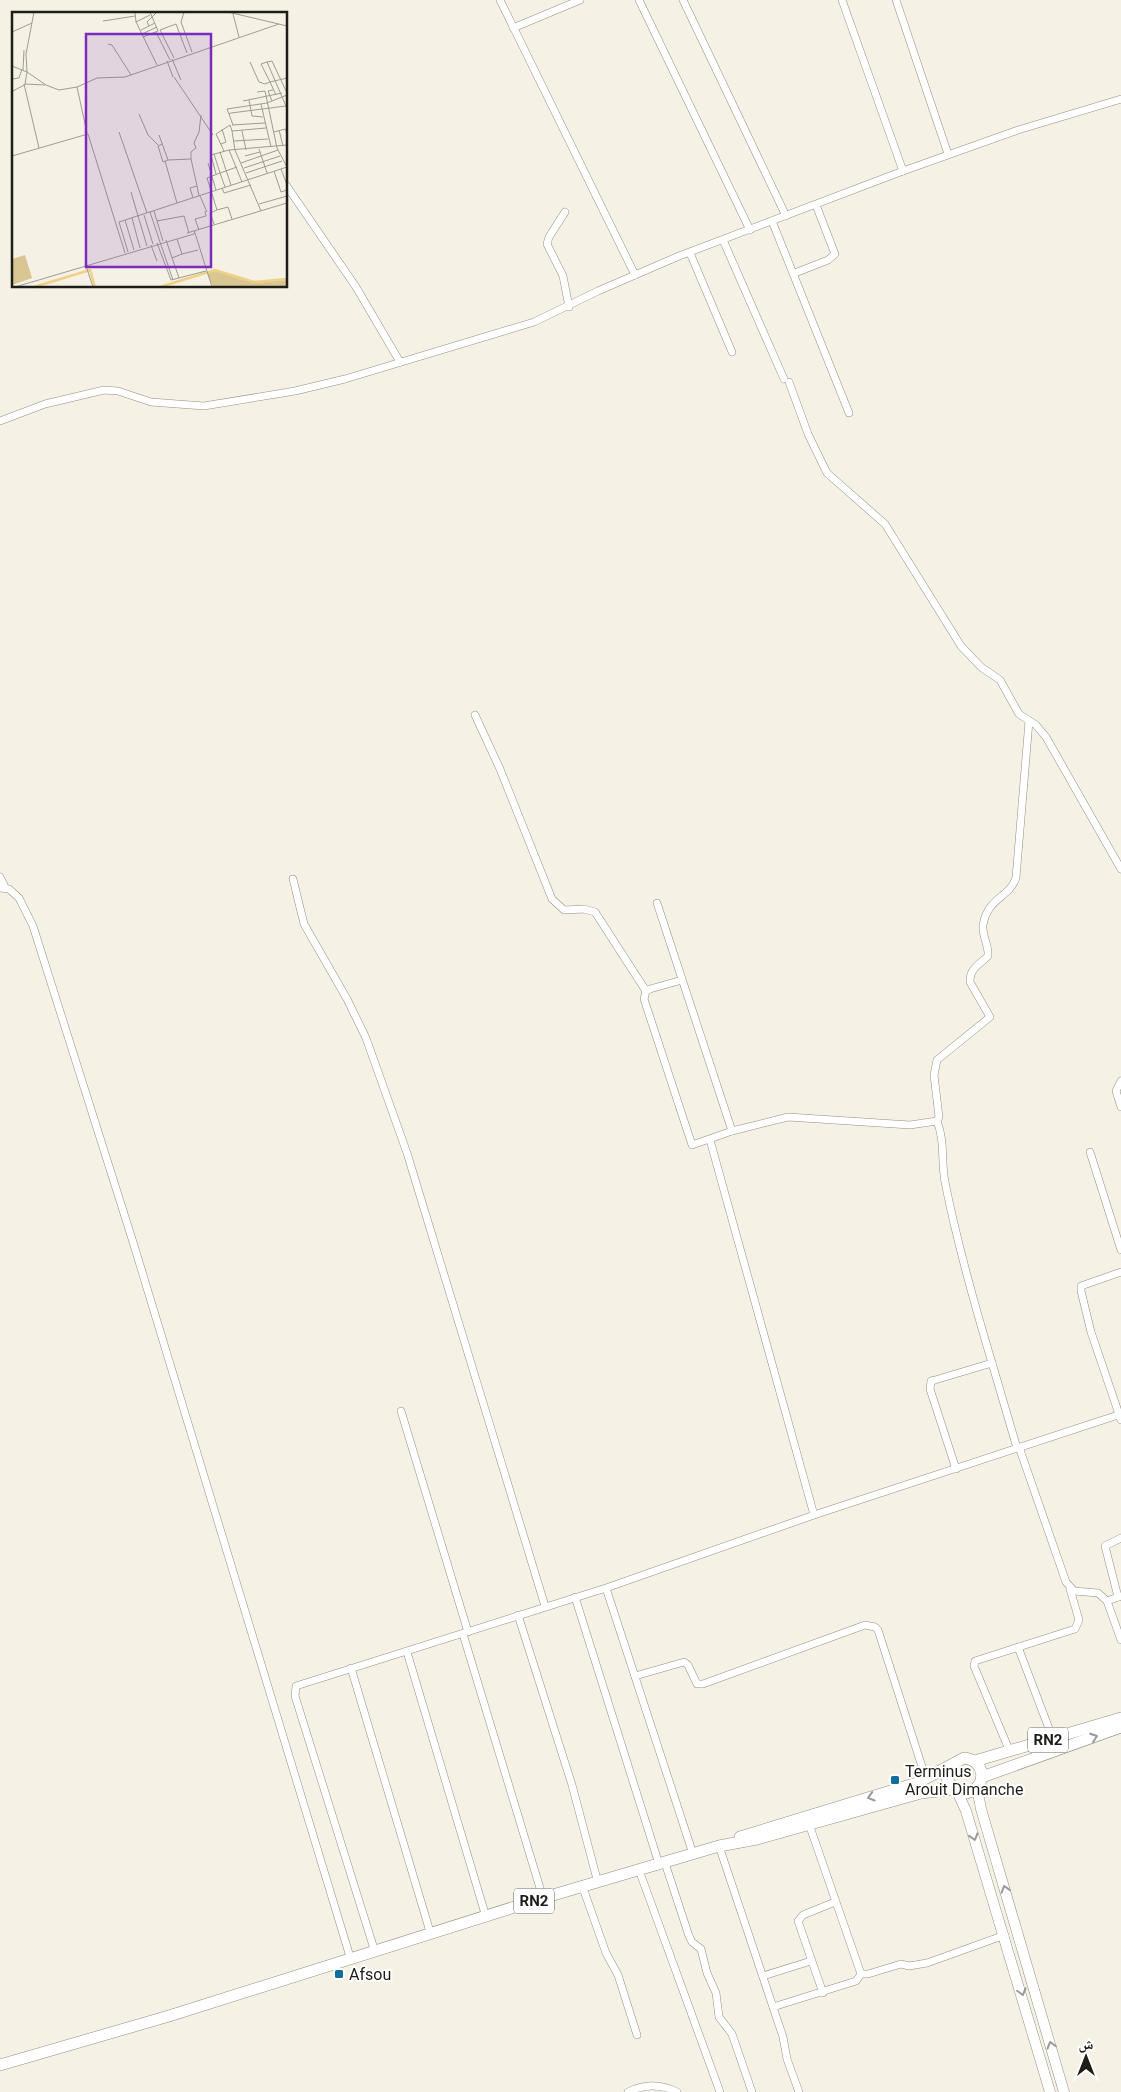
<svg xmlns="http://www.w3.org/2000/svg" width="1121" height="2092" font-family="Roboto,'Noto Naskh Arabic',sans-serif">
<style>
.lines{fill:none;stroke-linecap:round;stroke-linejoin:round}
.street-casing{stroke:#938f84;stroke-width:8}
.secondary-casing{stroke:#938f84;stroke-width:11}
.primary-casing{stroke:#938f84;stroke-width:12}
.street{stroke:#fff;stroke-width:7}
.secondary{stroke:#fff;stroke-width:10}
.primary{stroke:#fff;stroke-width:11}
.oneway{stroke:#9a9997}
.poi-dot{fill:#146d9c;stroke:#fff;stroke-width:2}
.labels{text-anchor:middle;stroke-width:4;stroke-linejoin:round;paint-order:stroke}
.shield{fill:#fff;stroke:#62615d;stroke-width:1}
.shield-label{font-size:15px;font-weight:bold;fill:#1e1d18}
.poi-label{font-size:16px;fill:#1e1d18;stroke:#fff;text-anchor:start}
.inset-river{fill:none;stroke:#efd185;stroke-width:2.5}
.inset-road{fill:none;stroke:#9f9c93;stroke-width:1}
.view{fill:#7b2cbf;fill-opacity:0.15;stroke:#7b2cbf;stroke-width:2.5}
.inset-edge{fill:none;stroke:#1e1d18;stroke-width:2.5}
</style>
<rect width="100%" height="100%" fill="#f5f1e5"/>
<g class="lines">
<defs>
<g id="street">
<path d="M500,0L635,275"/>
<path d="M639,0L750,230"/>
<path d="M683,0L786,216"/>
<path d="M842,0L903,171"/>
<path d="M896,0L948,154"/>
<path d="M513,28L580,0"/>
<path d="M286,185L356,287L400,362"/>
<path d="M565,212L549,237L547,244L563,276L569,307"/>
<path d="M772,221L849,413"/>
<path d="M723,240L784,379"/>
<path d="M690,253L732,352"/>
<path d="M795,273L828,260L835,254L816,205"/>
<path d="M789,382L808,434L827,473L885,524L961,646L981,667L1000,680L1019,714L1036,725L1046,737L1121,869"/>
<path d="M0,421L45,404L104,390L118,391L151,402L204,406L295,391L345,379L534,322L598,291L679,256L903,171L1018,130L1121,99"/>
<path d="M475,715L500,769L552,899L564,910L584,909L595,912L646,991"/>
<path d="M0,877L5,887"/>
<path d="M293,879L304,924L347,999L366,1038L407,1153L545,1606"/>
<path d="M0,888L9,889L19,898L33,926L133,1242L351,1960"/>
<path d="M657,903L732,1131L692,1145L644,999L646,991L650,989L682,980"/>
<path d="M1121,1081L1116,1091L1121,1107"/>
<path d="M937,1121C945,1141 941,1161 945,1182C957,1243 974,1303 992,1363"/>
<path d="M732,1131L788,1117L910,1125L937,1121L939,1117L934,1075L937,1060L990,1017L970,982C969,969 980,964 988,956C989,945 982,937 983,925C988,897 1009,898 1016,878L1029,721"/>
<path d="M710,1140L814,1515"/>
<path d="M1090,1152L1121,1250"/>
<path d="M1121,1272L1081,1286V1291L1091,1332L1121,1420"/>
<path d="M401,1411L468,1632"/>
<path d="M1019,1447L1066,1582L1074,1591L1098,1593L1107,1601"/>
<path d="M956,1469L930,1389L931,1381L935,1380L992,1363L1017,1448"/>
<path d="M606,1588L693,1854"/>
<path d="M1121,1596L1107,1601L1121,1640"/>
<path d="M575,1597L659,1864"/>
<path d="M1118,1597L1105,1546L1121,1538"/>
<path d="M518,1615L572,1785L598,1883"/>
<path d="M463,1634L543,1898"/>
<path d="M1018,1647L1053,1739"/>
<path d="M407,1652L486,1917"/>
<path d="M351,1668L431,1935"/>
<path d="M635,1676L684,1662L688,1665L697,1684H703L865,1625L875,1627L878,1630L926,1779"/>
<path d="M1010,1752L974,1666L975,1661L1075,1629L1079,1620L1070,1589"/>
<path d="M719,1846L783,2037L787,2059L799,2092"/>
<path d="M665,1863L689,1936L692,1942L701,1949L707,1973L716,1993L719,2017L732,2034L752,2092"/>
<path d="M639,1870L720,2092"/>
<path d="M583,1888L606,1953L618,1975L637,2035"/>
<path d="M375,1952L295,1696L296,1686L606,1588L814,1515L1121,1414"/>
<path d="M861,1974H868L901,1964L909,1966L927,1963L1005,1935"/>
<path d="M763,1976L811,1961"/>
<path d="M823,1993L798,1921L803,1915L835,1902"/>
<path d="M773,2007L856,1981L861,1974L809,1824"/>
<path d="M628,2092C644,2084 661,2084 677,2092"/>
</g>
<g id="secondary">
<path d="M979,1785L978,1793L981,1809L1064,2092"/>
<path d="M957,1791L966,1811L1050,2092"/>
</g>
<g id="primary">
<path d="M975,1761L1121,1718"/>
<path d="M982,1777L1121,1727"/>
<path d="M740,1837L917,1783L964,1758C985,1760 989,1786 967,1793L954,1789L947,1779L949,1767"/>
<path d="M0,2065L169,2016L543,1898L719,1846L757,1839L921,1793L954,1789"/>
</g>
</defs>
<use href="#street" class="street-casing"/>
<use href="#secondary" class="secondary-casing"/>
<use href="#primary" class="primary-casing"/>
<use href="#street" class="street"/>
<use href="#secondary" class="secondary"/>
<use href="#primary" class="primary"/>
</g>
<defs><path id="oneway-chevron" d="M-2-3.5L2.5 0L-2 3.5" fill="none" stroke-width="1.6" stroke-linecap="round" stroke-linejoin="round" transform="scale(1.25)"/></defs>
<g class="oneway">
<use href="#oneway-chevron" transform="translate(1094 1737) rotate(-20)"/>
<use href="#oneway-chevron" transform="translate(871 1797) rotate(164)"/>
<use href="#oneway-chevron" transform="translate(974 1837) rotate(73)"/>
<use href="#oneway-chevron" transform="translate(1005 1889) rotate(-107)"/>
<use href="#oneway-chevron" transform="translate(1022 1992) rotate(74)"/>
<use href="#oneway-chevron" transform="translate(1051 2045) rotate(-106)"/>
</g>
<g class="poi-dot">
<rect x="890" y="1775" width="10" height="10" rx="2.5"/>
<rect x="334" y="1969" width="10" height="10" rx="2.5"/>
</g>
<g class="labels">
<g class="shield">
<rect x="1028" y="1727.5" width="40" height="25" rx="4"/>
<rect x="514" y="1888.5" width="40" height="25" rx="4"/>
</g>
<g class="shield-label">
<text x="1048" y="1745">RN2</text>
<text x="534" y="1906">RN2</text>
</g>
<g class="poi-label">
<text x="905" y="1777">Terminus<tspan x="905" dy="18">Arouit Dimanche</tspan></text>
<text x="349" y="1980">Afsou</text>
</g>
</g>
<g transform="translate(12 12)">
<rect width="275" height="275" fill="#f5f1e5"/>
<path d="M13,243L20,266L0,273V247ZM203,259L242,271L275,268V275H201L195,261Z" fill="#dac692"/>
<path class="inset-river" d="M22,275L78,258L83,275M148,275L203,258L242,270L275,267"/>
<path class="inset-road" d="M22,0L14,42L15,60L34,73L47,78L65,75L85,66L113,65L267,12M123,0L124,10L145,53M172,0L169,10L180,40M216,0L275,14M221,2L227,25M91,9L123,4M124,10L138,3M164,12L175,41M137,14L135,10L145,0M129,18L143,11M148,18L162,46M148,18L164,12M0,20L20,11M144,20L158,48M130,22L145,15M131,25L146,19L138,0M96,32L100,33L119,63M160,47L169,68M155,49L161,65M255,50L260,49L275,81M0,54L15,60L13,72M11,58L12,38M162,65L201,123M0,67L7,66L10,57M12,72L27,136M65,75L75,121M1,79L14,72L33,73M245,80L253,79L265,136L275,155M264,83L258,70L275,66M237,88L240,104L251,105M231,89L270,81M260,89L256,79L261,78M249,92L259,135M127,102L136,123L146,133M217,102L215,97L255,91L275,83M220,113L253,111M221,113L217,102L219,101L274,94L255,50L249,52L258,70L253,72L247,70L238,50M267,118L271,134M230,119L234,138M107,120L135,201M262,120L273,117L275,121M147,123L156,148L151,150M222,129L256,127M150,132L146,134L151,150M209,132L214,130L210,117M247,137L255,161M217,138L230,170M212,139L204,122L218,113L220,119M208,140L219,173M0,144L76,122L113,241M233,144L248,140M179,147L185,174M156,148L179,147V140L184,136L182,131L187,120L189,103M153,149L165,191M196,151L204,178M229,151L266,138M232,156L268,144M269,157L275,173M262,159L269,180L275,178M234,161L270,149M204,162L199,143L217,138L275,133M213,175L208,161L225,155M210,176L212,181L239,173M119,180L126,204M188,184L195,200M181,186L178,176L185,174L187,184M247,192L275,184M205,198L216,195L220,207M142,199L151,229M249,199L223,138L220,119L254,116M138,200L148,230M132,203L141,232M126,204L135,234M120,206L128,236M113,208L122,238M145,209L172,204L177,221M202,212L198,201L205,198L195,166L208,161L202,142M187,218L183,207L194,204L193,199M175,221L275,191M183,221L200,275M154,228L167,266M148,230L161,268M145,231L159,268L194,259M139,233L145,249M116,240L107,210L275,155M170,242L186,238M160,246L170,242L165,227M74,254L81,275M3,275L182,222L183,219"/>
<path class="view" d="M74,22H199V255H74Z"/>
<rect width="275" height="275" class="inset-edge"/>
</g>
<g transform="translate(1086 2057)" stroke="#ffffff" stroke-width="4" paint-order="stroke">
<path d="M0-4L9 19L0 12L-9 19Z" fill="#1e1d18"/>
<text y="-8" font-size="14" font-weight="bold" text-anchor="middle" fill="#1e1d18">ش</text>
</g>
</svg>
